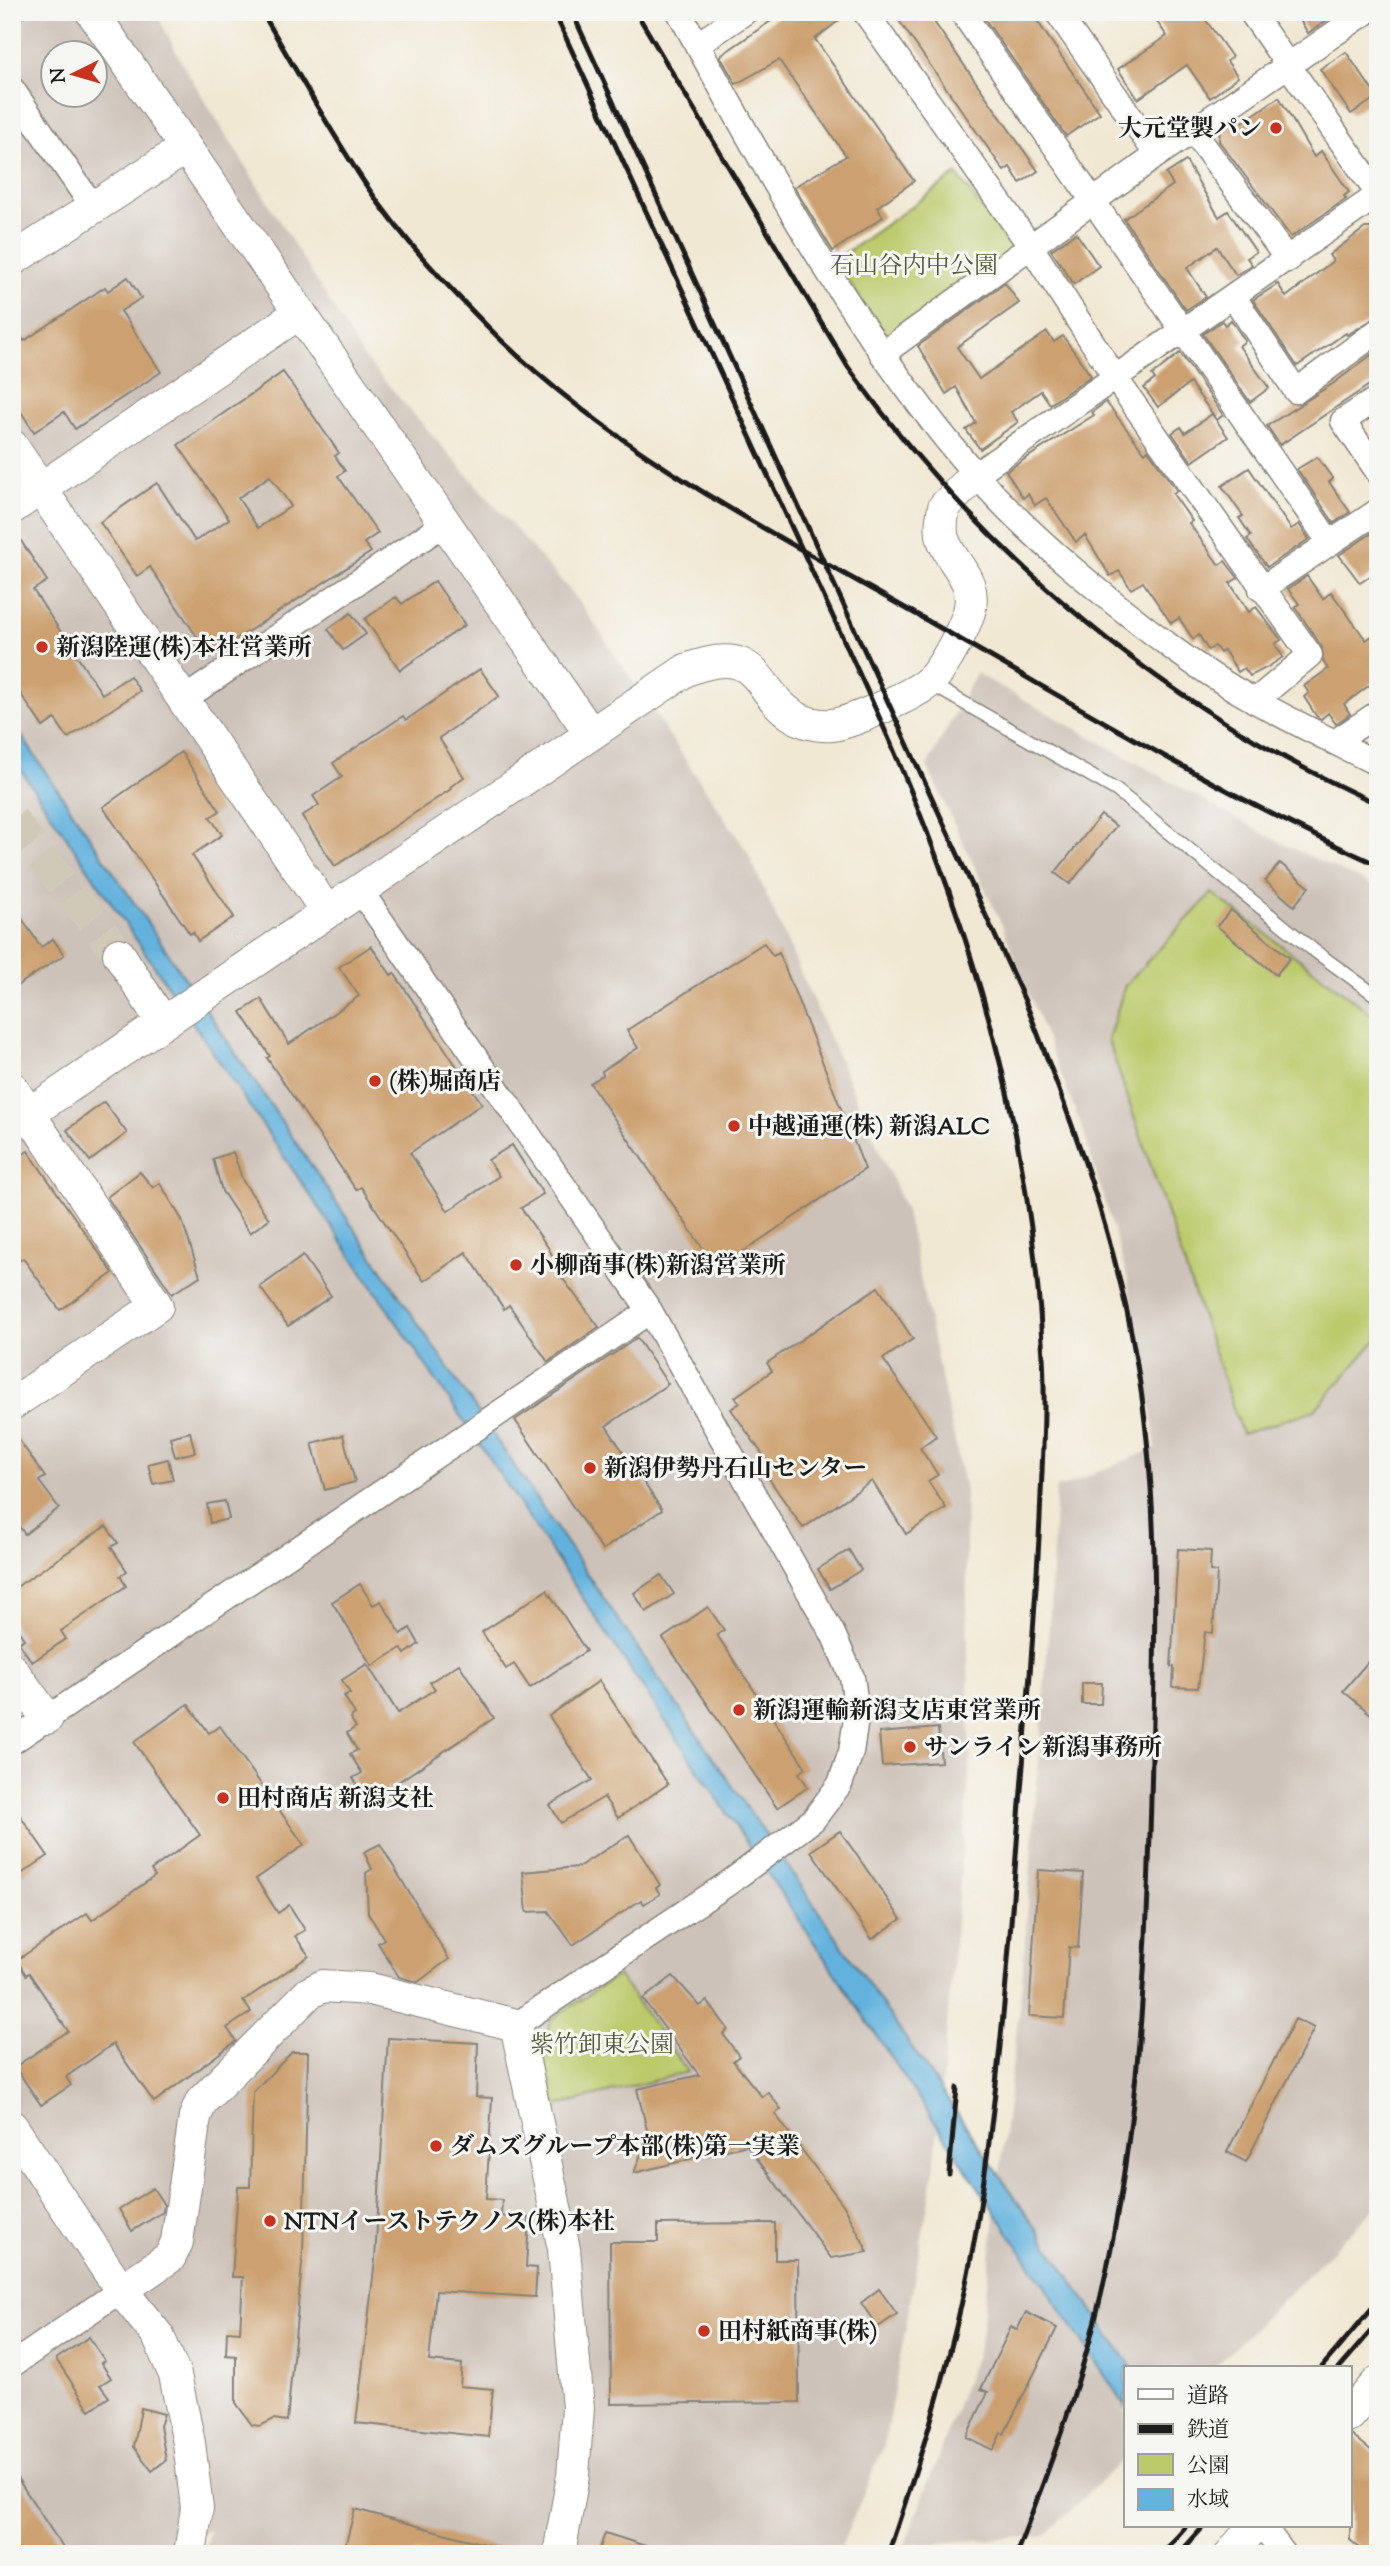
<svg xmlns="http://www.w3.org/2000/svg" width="1390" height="2566" font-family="'Sorts Mill Goudy','Noto Serif JP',serif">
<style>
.industrial{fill:#cdc2b9;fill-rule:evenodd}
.green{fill:#bcca6c;stroke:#6c7344;stroke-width:2}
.water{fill:#64b2de;stroke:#40677d;stroke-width:2}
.building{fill:#cca070;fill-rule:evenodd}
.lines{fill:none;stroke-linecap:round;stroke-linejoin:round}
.tertiary-tunnel{stroke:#d1c9b8;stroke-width:32;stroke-dasharray:32 16;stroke-linecap:butt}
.service-casing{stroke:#868278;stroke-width:15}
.minor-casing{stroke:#868278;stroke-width:27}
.tertiary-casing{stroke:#868278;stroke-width:34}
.service{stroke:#fff;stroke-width:12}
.minor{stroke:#fff;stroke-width:24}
.tertiary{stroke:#fff;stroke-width:32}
.rail{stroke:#1c1c1c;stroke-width:5}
.poi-dot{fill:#c8321e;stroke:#f6f6f2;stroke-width:2.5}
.labels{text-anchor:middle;stroke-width:6;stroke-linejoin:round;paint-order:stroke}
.poi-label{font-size:24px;font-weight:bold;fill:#1c1c1c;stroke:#f6f6f2;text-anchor:start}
.park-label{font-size:24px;fill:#545938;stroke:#f6f6f2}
</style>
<rect width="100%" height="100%" fill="#f6f6f2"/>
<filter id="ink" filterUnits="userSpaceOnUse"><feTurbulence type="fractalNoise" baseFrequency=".0143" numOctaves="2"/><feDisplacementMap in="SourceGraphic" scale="14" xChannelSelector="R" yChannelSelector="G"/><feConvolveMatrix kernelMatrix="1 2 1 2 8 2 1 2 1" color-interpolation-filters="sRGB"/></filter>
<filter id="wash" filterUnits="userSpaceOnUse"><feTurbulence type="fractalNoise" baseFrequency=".00686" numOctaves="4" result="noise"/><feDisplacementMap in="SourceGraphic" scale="28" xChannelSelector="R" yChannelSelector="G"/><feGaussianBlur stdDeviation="1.57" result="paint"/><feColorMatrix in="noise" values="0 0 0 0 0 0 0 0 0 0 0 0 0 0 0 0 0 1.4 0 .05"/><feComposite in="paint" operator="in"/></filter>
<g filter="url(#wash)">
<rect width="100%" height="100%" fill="#f1e8d3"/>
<g class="industrial">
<path d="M12,12H156L183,65L364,358L579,601L748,853L906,1211L965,1490L970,1766L934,2171L884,2445L838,2554H203L210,2528L172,2554H12ZM52,52H94V94H52Z"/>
<path d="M976,673L1275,840L1378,888V2205L1214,2368H1126V2456L1045,2536L905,2545L980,2344L1022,1983L1050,1611L1056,1489L1156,1448L1144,1357L1126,1273L1084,1133L1002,925L927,766Z"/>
</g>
<g class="green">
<path d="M957,174L1015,254L888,344L836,260Z"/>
<path d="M1212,893L1378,1019V1338L1315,1410L1242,1434L1108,1040L1125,985Z"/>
<path d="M618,1975L688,2072L556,2106L541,2045L552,2019Z"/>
</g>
<path class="water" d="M12,722L604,1599L1132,2368H1126V2407L476,1439L12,757Z"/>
<g id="blocks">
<g class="building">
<path d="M784,12H850L815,39L914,181L877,207L883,217L833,251L794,187L846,156L779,60L736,84L720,56Z"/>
<path d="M893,12H927L1038,171L1020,183L1010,167L1004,171Z"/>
<path d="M980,12H1031L1100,113L1066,136Z"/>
<path d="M1150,12H1200L1232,57L1227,61L1238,77L1210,98L1187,65L1138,99L1118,69L1167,36Z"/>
<path d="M1295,12H1339L1308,33Z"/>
<path d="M1346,52L1377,97L1351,114L1320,69Z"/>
<path d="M1279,97L1314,157L1321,151L1349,192L1344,196L1346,199L1291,237L1219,141L1220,131L1240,119L1243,122Z"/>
<path d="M1186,161L1219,217L1228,211L1256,252L1247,258L1252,265L1236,275L1217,247L1187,268L1206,297L1186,310L1124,219L1173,185L1166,174Z"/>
<path d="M1365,228H1370L1378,236V316L1347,335L1346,333L1297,366L1253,300L1278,284L1286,297L1333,261L1329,255Z"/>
<path d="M1076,233L1099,266L1074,284L1051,250Z"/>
<path d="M128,277L141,298L121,311L161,372L75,429L64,412L34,432L12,398V322L24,341L105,287L108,291Z"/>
<path d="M1005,283L1019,303L957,347L979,379L1047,332L1054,342L1063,336L1091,376L1050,404L1041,391L1011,412L1018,422L980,449L966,430L976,423L956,387L946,394L918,346Z"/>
<path d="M1231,320L1245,341L1239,346L1269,388L1250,402L1203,334L1222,321L1225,325Z"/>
<path d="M1378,350V379L1280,445L1267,426L1334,383Z"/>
<path d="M1180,353L1223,415L1217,420L1190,383L1158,407L1144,388L1155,379L1152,375Z"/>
<path d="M283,372L339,453L335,456L345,471L338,476L378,533L364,543L371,552L210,656L150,567L137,576L100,522L157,483L195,541L229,519L178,445ZM270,476L291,506L258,528L238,498Z"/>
<path d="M1106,402L1145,453L1148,450L1177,491L1173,494L1192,521L1189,523L1219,565L1225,561L1238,578L1230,583L1249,612L1256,607L1281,640L1275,644L1283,657L1268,667L1250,676L1244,668L1238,672L1224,650L1220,653L1215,646L1208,650L1199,635L1193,639L1179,618L1171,623L1143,582L1131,589L1119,571L1110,576L1085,535L1076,542L1046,498L1035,505L1028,494L1023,498L1006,471L1094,415L1092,412Z"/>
<path d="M1212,414L1228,437L1192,462L1172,433L1181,427L1185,433Z"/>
<path d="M1317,457L1333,479L1329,482L1350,512L1334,523L1297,469Z"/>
<path d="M1249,468L1291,529L1299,524L1309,539L1267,567L1247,539L1251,536L1239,518L1243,516L1222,486Z"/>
<path d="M12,527L47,581L33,590L102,694L130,676L140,691L68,738L55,719L43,727L12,681Z"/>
<path d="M1372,533L1378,541V571L1360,583L1339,555Z"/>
<path d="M1307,576L1323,599L1331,592L1366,640L1378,632V679L1344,704L1350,714L1336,724L1328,713L1321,719L1317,717L1304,697L1309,693L1304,686L1328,669L1323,661L1322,647L1295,607L1299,604L1288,589Z"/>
<path d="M435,581L465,625L400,670L365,619L396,597L402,604Z"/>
<path d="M351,613L366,634L343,650L328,629Z"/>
<path d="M480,669L499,696L439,738L464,777L450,787L451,789L335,866L302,816L319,805L313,796L342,777L333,763L403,716L406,720Z"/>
<path d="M181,752L220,811L210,817L222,835L192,855L234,917L198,941L193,932L190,934L103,807Z"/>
<path d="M1101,815L1116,826L1070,884L1055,873Z"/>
<path d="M1280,863L1309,887L1294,906L1265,881Z"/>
<path d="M12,904L41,947L53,939L64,955L12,989Z"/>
<path d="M1231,910L1290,958L1276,975L1217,926Z"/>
<path d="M764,943L773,956L779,953L865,1169L717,1269L590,1083L603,1075L602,1071L638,1048L627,1030Z"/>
<path d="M371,946L391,975L394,973L482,1104L410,1153L448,1211L499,1176L488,1160L512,1145L543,1194L521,1208L549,1249L560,1271L558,1272L599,1327L548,1362L509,1305L504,1309L466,1252L424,1281L361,1187L356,1190L267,1058L270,1056L241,1012L261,999L289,1044L359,996L339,967Z"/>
<path d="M104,1102L127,1133L90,1161L67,1130Z"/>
<path d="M28,1151L113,1273L60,1310L23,1258L12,1265V1162Z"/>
<path d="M233,1152L243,1181L269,1219L250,1233L222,1191L213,1159Z"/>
<path d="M140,1172L153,1188L160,1183L182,1220L200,1276L172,1294L107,1197Z"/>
<path d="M303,1256L331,1296L288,1326L260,1287Z"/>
<path d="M878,1287L913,1339L883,1359L936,1436L920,1448L938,1475L928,1481L946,1508L906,1534L872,1481L803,1528L765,1473L772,1468L731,1409L740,1403L735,1397L772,1371L767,1363Z"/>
<path d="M637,1338L668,1384L606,1426L662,1510L602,1550L515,1420Z"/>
<path d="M12,1430L45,1477L39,1481L59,1508L25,1534L12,1518Z"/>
<path d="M190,1432L195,1452L175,1457L170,1437Z"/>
<path d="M343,1435L355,1482L325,1490L312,1443Z"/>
<path d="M168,1459L173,1480L153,1484L148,1464Z"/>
<path d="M225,1501L229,1519L210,1523L207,1504Z"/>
<path d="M106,1526L118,1543L111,1547L127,1571L120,1576L126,1586L61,1631L66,1639L32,1662L19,1643L24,1639L12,1621V1590Z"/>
<path d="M1178,1549L1211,1551L1210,1571L1217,1572L1213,1633L1205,1632L1198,1688L1173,1687L1174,1667H1171Z"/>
<path d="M849,1550L861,1570L830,1589L818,1569Z"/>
<path d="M661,1575L674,1594L646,1612L634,1593Z"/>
<path d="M360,1584L373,1605L381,1601L401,1634L410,1628L419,1644L405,1654L401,1648L372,1666L332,1602Z"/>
<path d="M547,1590L586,1651L530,1688L514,1664L506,1669L482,1632Z"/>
<path d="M708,1607L724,1630L717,1635L806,1768L799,1773L808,1787L777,1808L663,1638Z"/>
<path d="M1378,1650V1720L1343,1691Z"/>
<path d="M367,1664L398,1713L435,1689L430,1682L459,1664L494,1718L368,1802L353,1778L362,1773L350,1754L357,1750L347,1733L356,1727L350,1718L355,1714L344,1696L350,1693L342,1680Z"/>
<path d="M599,1681L668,1784L618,1818L604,1797L561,1823L550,1805L592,1780L549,1716Z"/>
<path d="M1082,1683H1102L1101,1704H1082Z"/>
<path d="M188,1704L209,1733L220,1726L304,1845L256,1879L278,1913L289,1905L305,1930L295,1936L309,1956L243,2001L251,2012L227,2028L236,2041L154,2102L113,2044L66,2077L71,2085L41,2105L15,2067L68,2031L29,1973L26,1975L17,1960L87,1913L92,1920L155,1876L151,1870L200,1835L134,1742Z"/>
<path d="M938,1728L941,1762L882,1766L879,1733Z"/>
<path d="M12,1804L48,1856L12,1880Z"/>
<path d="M840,1831L901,1919L872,1939L811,1851Z"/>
<path d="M629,1835L660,1885L656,1888L660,1894L644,1904L641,1900L573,1945L548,1911L527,1912L523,1872L578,1867Z"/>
<path d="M380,1844L449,1959L418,1982L399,1977L378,1943L384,1939L368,1913L366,1873L372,1869L364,1852Z"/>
<path d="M1038,1870L1083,1873L1078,1948L1069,1947L1064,2018L1029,2016Z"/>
<path d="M673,1976L700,2006L707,2001L728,2029L723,2034L739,2056L733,2061L762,2097L768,2092L781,2109L775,2114L844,2206L868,2252L831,2258L747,2145L634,2173L641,2154L651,2146L637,2089L699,2075L643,1999Z"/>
<path d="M1295,2019L1314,2028L1246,2162L1227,2152Z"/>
<path d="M388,2038L478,2043L476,2097L492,2098L486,2199L502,2200L501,2216L529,2218L526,2267L537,2268L535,2297L436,2291L429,2361L462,2364L460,2386L493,2389L488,2437L356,2423L375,2260Z"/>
<path d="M292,2052H308L303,2254L287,2421L274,2419L260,2426L252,2425L236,2403V2356L226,2355L227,2331L240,2332L243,2277H232L238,2187H250L253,2092Z"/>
<path d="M153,2188L164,2205L163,2212L132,2231L119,2209Z"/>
<path d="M775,2223V2260H798L799,2402L611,2404L610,2242H658V2224Z"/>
<path d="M879,2289L897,2314L878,2327L861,2303Z"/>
<path d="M1026,2312L1057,2328L1004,2434L1001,2433L993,2450L966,2437L988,2392L981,2389L1011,2327L1017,2330Z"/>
<path d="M89,2337L105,2361L101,2363L111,2378L100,2385L109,2397L90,2410L56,2359Z"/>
<path d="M141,2408L164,2414L160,2426L166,2460L152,2471L134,2447Z"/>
<path d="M1350,2433L1378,2456V2554H1367L1350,2540Z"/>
<path d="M12,2470L67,2554H12Z"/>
<path d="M355,2509L499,2548L498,2554H343Z"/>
<path d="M605,2533L658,2550L657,2554H598Z"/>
</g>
</g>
</g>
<g filter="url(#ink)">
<use href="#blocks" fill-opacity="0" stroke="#868278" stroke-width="2"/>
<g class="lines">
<path class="tertiary-tunnel" d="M12,820L119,954"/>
<defs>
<path id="service" d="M929,683L1116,790L1312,949L1378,997"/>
<g id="minor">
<path d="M679,12C768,172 856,337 976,475C1032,539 1107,599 1175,650C1237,696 1309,729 1378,764"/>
<path d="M865,12L1031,247L1116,379L1310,655L1255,701"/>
<path d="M962,12L1330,543"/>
<path d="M1057,12L1157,155"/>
<path d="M1251,12L1378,194"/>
<path d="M697,45L745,12"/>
<path d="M12,89L93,207"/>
<path d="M1193,131L1288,260"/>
<path d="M1233,296L1296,391L1378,331"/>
<path d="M882,354L1157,155L1366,12"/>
<path d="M1378,398L1343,421L1378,472"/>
<path d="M976,474L1378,195"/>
<path d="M1261,589L1378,511"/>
<path d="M184,699L444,524"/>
<path d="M1335,742L1378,713"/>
<path d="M360,890L650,1311L833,1634L852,1677L857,1712L851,1752L840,1784L813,1820L730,1882L516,2025"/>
<path d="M12,1742L650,1311"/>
<path d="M12,2365L121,2290"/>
<path d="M1263,2526L1284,2554"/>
</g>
<g id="tertiary">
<path d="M92,12L591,734"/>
<path d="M12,260L184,149"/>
<path d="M12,446L327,912"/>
<path d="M12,508L298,314"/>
<path d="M119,954L163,1023"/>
<path d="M12,1088L157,1306L12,1404"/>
<path d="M12,1125L686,670C767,639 752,697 801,720C810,724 823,726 832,725C851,723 916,694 930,681C943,669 964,629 969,612C978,579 952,566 943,539C940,529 942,518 944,507L976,474"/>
<path d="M12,1670L47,1718"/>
<path d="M12,2127L121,2290L158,2336L175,2375L189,2443L197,2508L190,2554"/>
<path d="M121,2290L170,2257L177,2242L195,2117L201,2102L309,1993L323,1986L370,1989L516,2025L564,2249L578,2408L573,2476L559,2554"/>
<path d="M1350,2415L1378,2382"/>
<path d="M1231,2554L1254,2526"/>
</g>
</defs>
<use href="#service" class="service-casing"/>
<use href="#minor" class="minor-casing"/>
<use href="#tertiary" class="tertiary-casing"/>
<use href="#service" class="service"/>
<use href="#minor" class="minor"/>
<use href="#tertiary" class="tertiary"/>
<g class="rail">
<path d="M262,12C296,70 329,129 366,185C403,240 451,290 498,337C623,459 785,539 935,625C1082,708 1224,796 1378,865"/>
<path d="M554,12L876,710C971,921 1031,1124 1043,1357C1046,1410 1042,1464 1040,1518C1035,1622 1026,1725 1018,1829C1009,1955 999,2082 980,2206C962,2325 927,2440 888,2554"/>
<path d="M572,12L1025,1001C1070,1116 1116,1237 1136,1359C1159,1490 1156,1625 1152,1757C1148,1942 1141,2132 1097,2312C1077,2395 1047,2475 1016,2554"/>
<path d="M636,12L848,367C982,554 1167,710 1378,804"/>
<path d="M949,2174L957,2088"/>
<path d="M1321,2368L1378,2301"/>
<path d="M1339,2368L1378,2323"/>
<path d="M1161,2554L1186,2526"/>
<path d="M1179,2554L1204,2526"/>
</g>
</g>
</g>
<g class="poi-dot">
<circle cx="1276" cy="128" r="7"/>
<circle cx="42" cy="647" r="7"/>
<circle cx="375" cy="1081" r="7"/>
<circle cx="734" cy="1126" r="7"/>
<circle cx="516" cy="1265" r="7"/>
<circle cx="590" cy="1468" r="7"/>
<circle cx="739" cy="1710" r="7"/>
<circle cx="910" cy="1747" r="7"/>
<circle cx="223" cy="1798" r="7"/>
<circle cx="436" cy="2146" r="7"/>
<circle cx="270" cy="2221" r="7"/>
<circle cx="704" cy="2331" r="7"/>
</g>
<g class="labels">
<g class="poi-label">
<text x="1262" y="136" text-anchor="end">大元堂製パン</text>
<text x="56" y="655">新潟陸運(株)本社営業所</text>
<text x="389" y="1089">(株)堀商店</text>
<text x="748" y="1134">中越通運(株) 新潟ALC</text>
<text x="530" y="1273">小柳商事(株)新潟営業所</text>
<text x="604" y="1476">新潟伊勢丹石山センター</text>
<text x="753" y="1718">新潟運輸新潟支店東営業所</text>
<text x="924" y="1755">サンライン新潟事務所</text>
<text x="237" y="1806">田村商店 新潟支社</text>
<text x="450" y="2154">ダムズグループ本部(株)第一実業</text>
<text x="284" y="2229">NTNイーストテクノス(株)本社</text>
<text x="718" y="2339">田村紙商事(株)</text>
</g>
<g class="park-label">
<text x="914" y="273">石山谷内中公園</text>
<text x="602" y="2052">紫竹卸東公園</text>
</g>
</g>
<rect width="1390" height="2566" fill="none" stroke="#f6f6f2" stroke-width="42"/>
<rect x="1124" y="2366" width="228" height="161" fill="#f6f6f2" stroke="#9f9f9c" stroke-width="2"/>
<rect x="1138" y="2389" width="35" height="10" fill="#ffffff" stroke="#9f9f9c" stroke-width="2"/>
<text x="1187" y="2402" font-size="21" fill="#1c1c1c">道路</text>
<rect x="1138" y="2424" width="35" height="10" fill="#1c1c1c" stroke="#9f9f9c" stroke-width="2"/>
<text x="1187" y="2436" font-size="21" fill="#1c1c1c">鉄道</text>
<rect x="1138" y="2454" width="35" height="21" fill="#bcca6c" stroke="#9f9f9c" stroke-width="2"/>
<text x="1187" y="2472" font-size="21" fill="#1c1c1c">公園</text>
<rect x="1138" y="2489" width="35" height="21" fill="#64b2de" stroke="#9f9f9c" stroke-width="2"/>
<text x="1187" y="2506" font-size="21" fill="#1c1c1c">水域</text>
<g transform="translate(74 74) rotate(265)"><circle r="33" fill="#f6f6f2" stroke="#9f9f9c" stroke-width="2"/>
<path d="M0-5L12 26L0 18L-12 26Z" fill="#c8321e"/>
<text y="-10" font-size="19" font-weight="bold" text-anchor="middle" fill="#1c1c1c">N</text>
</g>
</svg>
